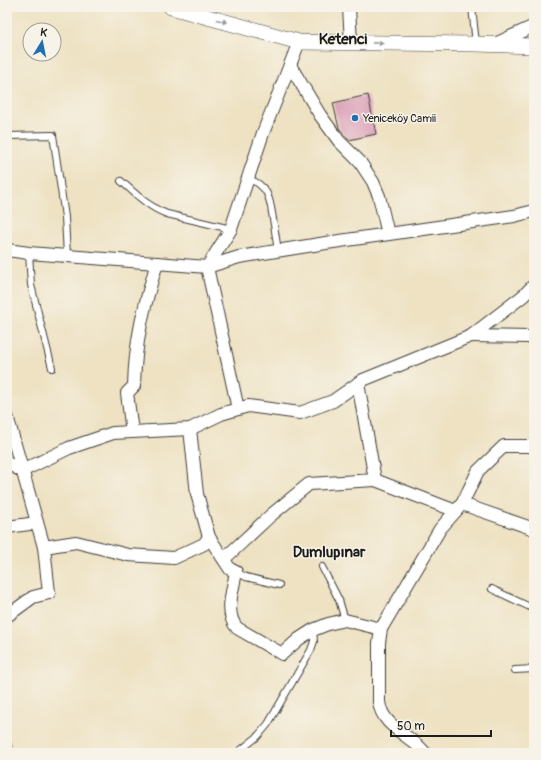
<svg xmlns="http://www.w3.org/2000/svg" width="541" height="760" font-family="Pangolin,sans-serif">
<style>
.building{fill:#dda4bb}
.lines{fill:none;stroke-linecap:round;stroke-linejoin:round}
.service-casing{stroke:#3c3a35;stroke-width:8}
.minor-casing{stroke:#3c3a35;stroke-width:14}
.tertiary-casing{stroke:#3c3a35;stroke-width:16}
.service{stroke:#fff;stroke-width:6}
.minor{stroke:#fff;stroke-width:12}
.tertiary{stroke:#fff;stroke-width:15}
.oneway{fill:#999}
.poi-dot{fill:#1f6fb2;stroke:#f7f3e8;stroke-width:1.5}
.labels{text-anchor:middle;stroke-width:3;stroke-linejoin:round;paint-order:stroke}
.poi-label{font-size:11px;fill:#1c1c1c;stroke:#f7f3e8;text-anchor:start}
.district-label{font-size:15px;font-weight:bold;fill:#1c1c1c;stroke:#f7f3e8}
</style>
<rect width="100%" height="100%" fill="#f7f3e8"/>
<filter id="ink" filterUnits="userSpaceOnUse"><feTurbulence type="fractalNoise" baseFrequency=".025" numOctaves="2"/><feDisplacementMap in="SourceGraphic" scale="8" xChannelSelector="R" yChannelSelector="G"/><feConvolveMatrix kernelMatrix="1 2 1 2 8 2 1 2 1" color-interpolation-filters="sRGB"/></filter>
<filter id="wash" filterUnits="userSpaceOnUse"><feTurbulence type="fractalNoise" baseFrequency=".012" numOctaves="4" result="noise"/><feDisplacementMap in="SourceGraphic" scale="16" xChannelSelector="R" yChannelSelector="G"/><feGaussianBlur stdDeviation="0.9" result="paint"/><feColorMatrix in="noise" values="0 0 0 0 0 0 0 0 0 0 0 0 0 0 0 0 0 1.4 0 .05"/><feComposite in="paint" operator="in"/></filter>
<g filter="url(#wash)">
<rect width="100%" height="100%" fill="#eee2c3"/>
<g id="blocks">
<path class="building" d="M368,95L376,134L349,140L339,128L333,103Z"/>
</g>
</g>
<g filter="url(#ink)">
<use href="#blocks" fill-opacity="0" stroke="#3c3a35" stroke-width="1"/>
<g class="lines">
<defs>
<g id="service">
<path d="M472,7L476,44"/>
<path d="M7,136L53,135L65,217L67,256"/>
<path d="M248,179C269,185 270,200 273,219C275,229 276,240 278,250"/>
<path d="M121,181C136,194 148,207 167,214L231,229"/>
<path d="M29,253L31,285L52,368"/>
<path d="M322,567L339,600L345,620"/>
<path d="M236,572L246,577L279,585"/>
<path d="M492,589L534,609"/>
<path d="M515,670L534,669"/>
<path d="M7,742L10,753"/>
<path d="M237,753L257,737L268,724L311,650L314,641L313,630"/>
</g>
<g id="minor">
<path d="M349,7L351,43"/>
<path d="M495,44L534,26"/>
<path d="M290,65L320,115L339,141L360,162L373,182L379,196L388,234"/>
<path d="M7,250L29,253L207,267L239,257L326,243L514,216L534,211"/>
<path d="M471,336L528,337L534,338"/>
<path d="M238,409L207,267L231,229L263,133L299,42"/>
<path d="M7,416L44,547L49,593L33,597L7,616"/>
<path d="M190,429L197,494L209,537L230,569L236,572C233,590 224,613 237,628L282,654L299,639L313,630L328,624L345,620L381,629L440,529L462,504L478,471L504,446H534"/>
<path d="M132,432L127,393L134,386C135,341 144,306 157,263"/>
<path d="M7,463L22,471"/>
<path d="M22,471L69,448L113,433L190,429L221,414L248,406L300,413L333,401L363,380L471,336L523,296L534,285"/>
<path d="M375,480L456,511"/>
<path d="M462,504L534,529"/>
<path d="M7,527L37,523"/>
<path d="M44,547L76,542L128,555L174,558L204,544L209,537"/>
<path d="M224,559L270,516L309,484L375,480L358,383"/>
<path d="M381,629L379,643V702C382,727 411,735 425,753"/>
</g>
<path id="tertiary" d="M171,7L299,42L476,44L534,46"/>
</defs>
<use href="#service" class="service-casing"/>
<use href="#minor" class="minor-casing"/>
<use href="#tertiary" class="tertiary-casing"/>
<use href="#service" class="service"/>
<use href="#minor" class="minor"/>
<use href="#tertiary" class="tertiary"/>
</g>
<defs><path id="oneway-solid" d="M-6-.8H1V-3.2L6.5 0L1 3.2V.8H-6Z"/></defs>
<g class="oneway">
<use href="#oneway-solid" transform="translate(222 21) rotate(15)"/>
<use href="#oneway-solid" transform="translate(378 43) rotate(1)"/>
</g>
</g>
<circle class="poi-dot" cx="355" cy="118" r="4"/>
<g class="labels">
<g class="poi-label">
<text x="363" y="122">Yeniceköy Camii</text>
</g>
<g class="district-label">
<text x="343" y="44">Ketenci</text>
<text x="329" y="557">Dumlupınar</text>
</g>
</g>
<rect width="541" height="760" fill="none" stroke="#f7f3e8" stroke-width="24"/>
<g transform="translate(42 42) rotate(10)"><circle r="19" fill="#f7f3e8" stroke="#9f9d96"/>
<path d="M0-3L7 15L0 10L-7 15Z" fill="#1f6fb2"/>
<text y="-6" font-size="11" font-weight="bold" text-anchor="middle" fill="#1c1c1c">K</text>
</g>
<path d="M391 730v6h100v-6" fill="none" stroke="#1c1c1c" stroke-width="2"/>
<text x="397" y="730" font-size="12" fill="#1c1c1c" stroke="#f7f3e8" stroke-width="3" paint-order="stroke">50 m</text>
</svg>
